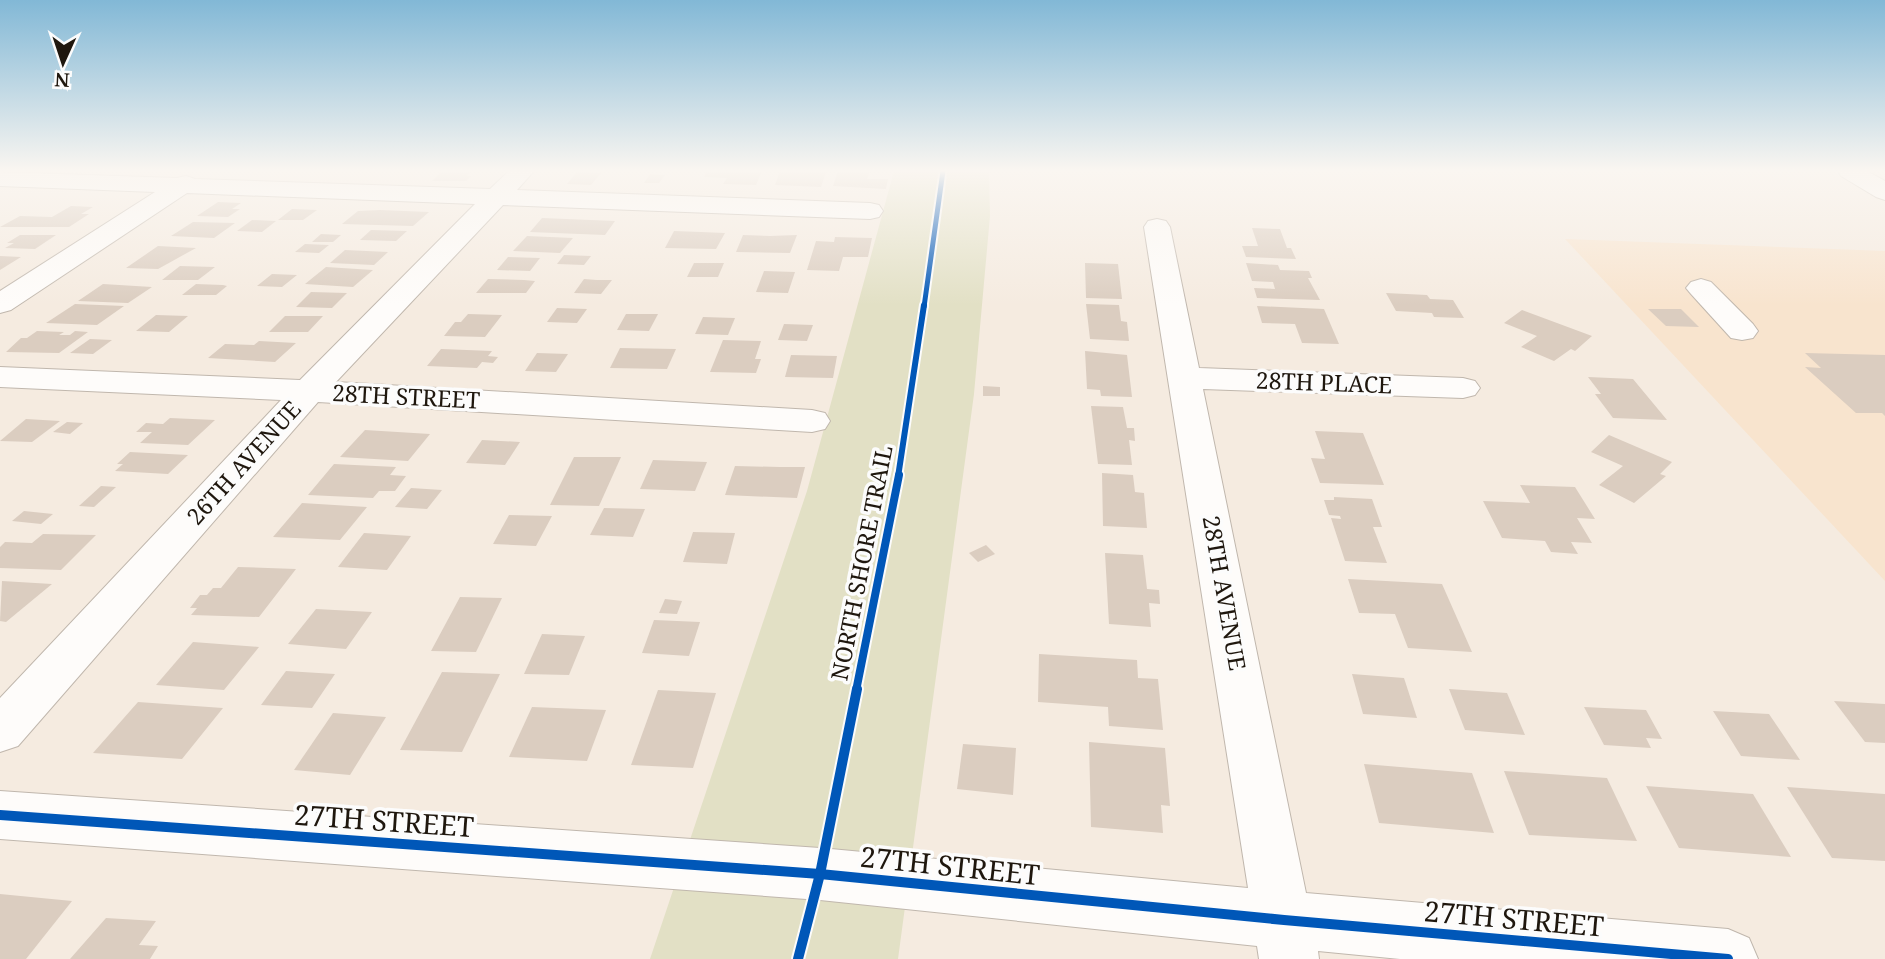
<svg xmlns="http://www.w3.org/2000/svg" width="1885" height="959" font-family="'Noto Serif',serif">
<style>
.built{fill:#f8e4ce}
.green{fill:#e2e0c5}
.building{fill:#dbcdc0}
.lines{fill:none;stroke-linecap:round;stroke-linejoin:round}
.minor-casing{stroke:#c0b7ad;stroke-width:2}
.minor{fill:#fefcfa;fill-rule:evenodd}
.cycleway-far3-casing{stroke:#fcfcfc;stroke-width:9}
.cycleway-far2-casing{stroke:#fcfcfc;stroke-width:10}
.cycleway-far1-casing{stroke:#fcfcfc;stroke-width:12}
.cycleway-casing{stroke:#fcfcfc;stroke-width:14}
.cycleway-far3{stroke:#0057b8;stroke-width:5}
.cycleway-far2{stroke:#0057b8;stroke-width:6}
.cycleway-far1{stroke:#0057b8;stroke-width:8}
.cycleway{stroke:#0057b8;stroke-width:10}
.labels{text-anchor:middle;stroke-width:7;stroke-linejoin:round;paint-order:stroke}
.street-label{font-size:23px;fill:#1f170e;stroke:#fcfcfc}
.near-street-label{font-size:28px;fill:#1f170e;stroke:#fcfcfc}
</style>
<rect width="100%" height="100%" fill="#f5ebe0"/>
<path class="built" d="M1565,239L1885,251V581Z"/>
<path class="green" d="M894,171H989L990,216L974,394L898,959H650L807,491Z"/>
<g class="building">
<path d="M442,171H472L467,176H471L466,181H432Z"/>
<path d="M707,171H762L756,185L723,184L727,178L704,177Z"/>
<path d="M780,171L826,172L821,187L775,185Z"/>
<path d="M838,171H870L867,179H888L886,189L833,186Z"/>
<path d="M577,172L601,173L591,185L567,184Z"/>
<path d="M650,174L665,175L659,183H644Z"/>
<path d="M218,202L241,203L232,209H240L228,217L197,216Z"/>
<path d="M71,206L93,207L81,214H89L69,227H0L20,216L52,217Z"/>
<path d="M292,209L317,210L303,220H278Z"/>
<path d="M380,210L429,212L413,226L342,224L358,211Z"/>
<path d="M542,218L615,221L605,235L530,232Z"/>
<path d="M252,220L276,221L262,232L237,231Z"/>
<path d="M193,222L235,223L214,238L171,236Z"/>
<path d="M1252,228L1280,229L1287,248H1291L1296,259L1246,257L1242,246H1258Z"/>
<path d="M371,230L407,231L396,241L360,240Z"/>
<path d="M674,231L701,232L725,233L716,249L665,248Z"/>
<path d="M321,234L341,235L333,242H312Z"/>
<path d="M20,235H56L35,249L5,248L14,243H7Z"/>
<path d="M743,235L770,236L797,235L790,253L736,252Z"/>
<path d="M527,236L573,238L560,253L513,251Z"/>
<path d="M835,237L872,238L868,257H843L839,271L807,270L816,241L834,242Z"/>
<path d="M305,244L329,245L319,253L295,252Z"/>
<path d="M158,246L196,248L158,269L126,268Z"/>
<path d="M345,250L388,252L374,265L330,263Z"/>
<path d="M564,255L591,256L584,265L557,264Z"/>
<path d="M0,256L21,257L0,270Z"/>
<path d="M508,257L540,258L530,271L497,270Z"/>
<path d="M694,263H724L718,277H687Z"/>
<path d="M1085,263L1118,264L1122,299L1086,298Z"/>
<path d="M1246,263L1278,265L1280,270L1309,271L1312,278H1308L1320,300L1257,298L1254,288L1275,289L1273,282L1252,281Z"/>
<path d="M180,266L215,267L198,280H162Z"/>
<path d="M326,267L373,270L353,287L305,284Z"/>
<path d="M764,271L795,272L788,293L756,292Z"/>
<path d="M272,274L297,275L282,287L257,286Z"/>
<path d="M488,279L524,280L535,281L526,293H476Z"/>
<path d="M584,279L597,280H612L601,294L574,293Z"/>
<path d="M103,284L152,287L128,303L78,301Z"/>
<path d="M196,284L223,285L227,286L216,295H182Z"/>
<path d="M311,292L347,293L332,308L296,307Z"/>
<path d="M1386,293L1427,295L1430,299L1453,300L1464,318L1434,317L1432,313L1396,311Z"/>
<path d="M75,304L124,306L97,325L46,323Z"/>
<path d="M1086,304L1119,305L1121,321L1127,322L1129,341L1090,339Z"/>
<path d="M1257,306L1324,309L1339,344L1302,343L1295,324L1262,323Z"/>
<path d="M557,308L587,309L577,323L547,322Z"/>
<path d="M1648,309H1681L1699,327L1666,326Z"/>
<path d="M1522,310L1592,336L1575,351L1571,349L1554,361L1521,347L1537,336L1504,323Z"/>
<path d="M468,314L502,315L485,337L444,336L455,322H461Z"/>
<path d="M626,314H658L649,331L617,330Z"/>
<path d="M156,315L188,316L169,332L136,331Z"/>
<path d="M285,316H323L308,332H269Z"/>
<path d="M703,317L735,318L728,335L695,334Z"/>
<path d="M784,324L813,325L807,341L778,340Z"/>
<path d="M37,331L64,332L59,335H70L75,331L88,332L59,353L6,352L21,338H27Z"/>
<path d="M90,339L112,340L93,354L70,353Z"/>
<path d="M723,340L761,341L755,359H761L756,373L710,372Z"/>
<path d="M259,341L296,343L275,362L208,358L225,344L254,345Z"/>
<path d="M620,348L676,349L667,369L610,368Z"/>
<path d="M441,349L492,351L488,356L498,357L493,363L482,362L477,368L427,366Z"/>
<path d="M1085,351L1127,355L1132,397L1101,396L1100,390L1087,389Z"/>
<path d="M537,353L568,354L556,372L525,371Z"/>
<path d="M1805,353L1885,355V416L1882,413H1856L1805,367L1821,368Z"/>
<path d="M791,355L837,356L833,378L785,377Z"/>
<path d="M1588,377L1633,379L1667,420L1613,418L1595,394H1601Z"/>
<path d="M983,386L1000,387V396H983Z"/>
<path d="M1091,406L1123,407L1127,428H1134L1135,441L1129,440L1132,465L1098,464Z"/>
<path d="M170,418L215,420L188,445L140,443L152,432H136L146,423L163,424Z"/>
<path d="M26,419L60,421L32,442L0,441Z"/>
<path d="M67,422L83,423L70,434L53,432Z"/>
<path d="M365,430L430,434L408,461L340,457Z"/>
<path d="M1315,431L1363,433L1384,485L1320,483L1311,458L1325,459Z"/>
<path d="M1609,435L1672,462L1660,474L1666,476L1634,503L1599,485L1623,466L1591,452Z"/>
<path d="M482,440L520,442L505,465L466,463Z"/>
<path d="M130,452L188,455L168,474L115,471L123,464H117Z"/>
<path d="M574,457H621L599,506L550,505Z"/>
<path d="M653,460L707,462L695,491L640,489Z"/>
<path d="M334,464L396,467L390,475L406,476L395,491H379L373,498L308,495Z"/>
<path d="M735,466L780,467H805L797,498L725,495Z"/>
<path d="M1102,473L1133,475L1135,492L1144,493L1147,528L1103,526Z"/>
<path d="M1520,485L1575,487L1595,519L1577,518L1592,543L1571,542L1578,554L1551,552L1545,541L1502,538L1483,501L1530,503Z"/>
<path d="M101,486L116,487L94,507L79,506Z"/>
<path d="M411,488L442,490L427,509L395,507Z"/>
<path d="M1334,497L1372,499L1382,527H1373L1387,563L1345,561L1331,518L1341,519L1340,516L1329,515L1324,500H1334Z"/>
<path d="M302,503L367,507L340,540L273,537Z"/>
<path d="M604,508L645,509L633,537L590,535Z"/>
<path d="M24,511L53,514L41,524L12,521Z"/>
<path d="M509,515L552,516L536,546L493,544Z"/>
<path d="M693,532L735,533L727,564L683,562Z"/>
<path d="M364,533L411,536L387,570L338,567Z"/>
<path d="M43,534L96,535L61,570L0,568V547L5,542L32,543Z"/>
<path d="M986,545L995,554L978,562L969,553Z"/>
<path d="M1105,553L1143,555L1147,589L1159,590L1160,604L1149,603L1151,627L1109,624Z"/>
<path d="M238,567L296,569L259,617L191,615L197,608H190L200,595H207L213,588H221Z"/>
<path d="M1348,579L1442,584L1472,652L1408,648L1395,614L1359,613Z"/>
<path d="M2,581L52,584L6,622L0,621Z"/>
<path d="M460,597L502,598L476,652L431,651Z"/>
<path d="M665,599L682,601L677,614L659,613Z"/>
<path d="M316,609L372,612L346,649L288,644Z"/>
<path d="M654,620L700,622L689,656L642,653Z"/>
<path d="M542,634L585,636L569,675L524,674Z"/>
<path d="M193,642L259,647L224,690L156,685Z"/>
<path d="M1039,654L1137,660L1138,678L1158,679L1163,730L1109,726L1108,707L1038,702Z"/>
<path d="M286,671L335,674L312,708L261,705Z"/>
<path d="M442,672L500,674L462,752L400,750Z"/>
<path d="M1352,674L1404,678L1417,718L1363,714Z"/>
<path d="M1449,689L1507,693L1525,735L1465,730Z"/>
<path d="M658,690L716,693L693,768L631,765Z"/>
<path d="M1834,701L1885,704V743L1865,742Z"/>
<path d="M138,702L223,708L182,759L93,753Z"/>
<path d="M532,707L606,710L587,761L509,757Z"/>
<path d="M1584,707L1646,710L1662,739L1646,738L1651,748L1604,745Z"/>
<path d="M1713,711L1769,714L1800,760L1741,756Z"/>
<path d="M333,713L386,717L350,775L294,770Z"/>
<path d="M1089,742L1165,748L1170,806L1161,805L1163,833L1091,827Z"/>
<path d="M963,744L1016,748L1013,795L957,789Z"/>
<path d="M1364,764L1472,773L1494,833L1379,823Z"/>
<path d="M1504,771L1607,778L1637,841L1529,835Z"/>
<path d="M1646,786L1753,794L1791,857L1679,848Z"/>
<path d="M1787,787L1885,794V861L1832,858Z"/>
<path d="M0,894L72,901L26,959H0Z"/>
<path d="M106,918L156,921L139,945L158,946L150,959H70Z"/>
</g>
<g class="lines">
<defs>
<g id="minor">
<path d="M509,171H534L517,190L870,203L879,205L883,211L879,217L870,219L503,205L336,382L812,410L825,413L830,421L825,429L812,432L318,402L18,746L0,752V698L281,400L0,387V367L300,380L475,204L187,193L11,310L0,313V291L155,192L0,186V172L177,178L186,176L195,179L490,189Z"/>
<path d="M1838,171H1867L1885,181V200L1876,197L1841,176Z"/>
<path d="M1157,219L1166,221L1170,227L1199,368L1463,378L1475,381L1480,388L1475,395L1463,398L1203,389L1306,893L1728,929L1749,938L1758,959H1400L1318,951L1319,959H1259L1257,946L820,900L0,839V791L820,848L1248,888L1144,227L1148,221Z"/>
<path d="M1701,279L1711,282L1753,324L1758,331L1753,338L1742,340L1731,338L1691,294L1686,288L1691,282Z"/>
</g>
</defs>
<use href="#minor" class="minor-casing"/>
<use href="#minor" class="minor"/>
<defs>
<path id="cycleway-far3" d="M924,307L943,171"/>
<path id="cycleway-far2" d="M898,477L924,305"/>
<path id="cycleway-far1" d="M856,691L899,475"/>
<g id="cycleway">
<path d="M0,815L820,874L1284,920L1728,959"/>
<path d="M798,959L820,874L857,689"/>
</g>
</defs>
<use href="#cycleway-far3" class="cycleway-far3-casing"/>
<use href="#cycleway-far2" class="cycleway-far2-casing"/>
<use href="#cycleway-far1" class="cycleway-far1-casing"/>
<use href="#cycleway" class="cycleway-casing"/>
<use href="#cycleway-far3" class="cycleway-far3"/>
<use href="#cycleway-far2" class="cycleway-far2"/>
<use href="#cycleway-far1" class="cycleway-far1"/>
<use href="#cycleway" class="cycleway"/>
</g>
<linearGradient id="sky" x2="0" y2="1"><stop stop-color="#82b8d6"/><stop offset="0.56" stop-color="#faf6f1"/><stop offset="1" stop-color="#faf6f1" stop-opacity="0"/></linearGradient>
<rect width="1885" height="305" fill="url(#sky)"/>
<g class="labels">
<g class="street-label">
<text transform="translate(1324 383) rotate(2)" y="8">28TH PLACE</text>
<text transform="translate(406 397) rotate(3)" y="8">28TH STREET</text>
<text transform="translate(244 463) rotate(-48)" y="8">26TH AVENUE</text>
<text transform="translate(862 563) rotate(-79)" y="8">NORTH SHORE TRAIL</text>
<text transform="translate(1224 593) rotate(80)" y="8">28TH AVENUE</text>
</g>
<g class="near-street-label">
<text transform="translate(384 821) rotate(4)" y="10">27TH STREET</text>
<text transform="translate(950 866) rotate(6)" y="10">27TH STREET</text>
<text transform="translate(1514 919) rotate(5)" y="10">27TH STREET</text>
</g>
</g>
<g transform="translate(63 63) rotate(183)" stroke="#fcfcfc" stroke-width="5" paint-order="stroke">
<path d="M0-5L12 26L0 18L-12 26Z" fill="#1f170e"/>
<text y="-10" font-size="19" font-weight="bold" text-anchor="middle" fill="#1f170e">N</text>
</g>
</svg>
